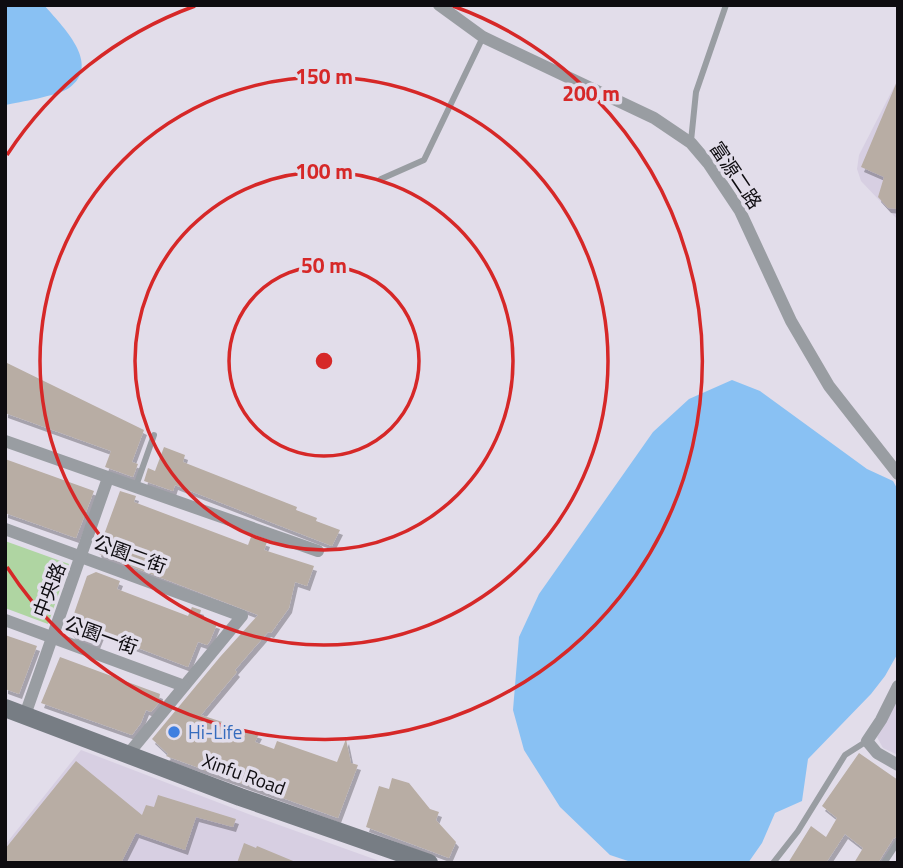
<svg xmlns="http://www.w3.org/2000/svg" width="903" height="868" font-family="'Titillium Web','Noto Sans TC',sans-serif">
<style>
.built{fill:#d7cfe2}
.green{fill:#afd5a2}
.water{fill:#89c1f3}
.building{fill:#b8ada4;filter:url(#shadow)}
.lines{fill:none;stroke-linecap:round;stroke-linejoin:round}
.lane{stroke:#999da2;stroke-width:6}
.street{stroke:#999da2;stroke-width:12}
.secondary{stroke:#777d84;stroke-width:18}
.ring{fill:none;stroke:#d62828;stroke-width:3.5}
.shop-dot{fill:#3f7fe0;stroke:#e2ddea;stroke-width:2.5}
.labels{text-anchor:middle;stroke-width:7;stroke-linejoin:round;paint-order:stroke}
.street-label{font-size:19px;fill:#0e0c10;stroke:#e2ddea}
.shop-label{font-size:19px;fill:#366cbe;stroke:#e2ddea;text-anchor:start}
.centre{fill:#d62828;stroke:#e2ddea;stroke-width:3.5}
.ring-label{font-size:21px;text-anchor:middle;font-weight:bold;fill:#d62828;stroke:#e2ddea;stroke-width:7;stroke-linejoin:round;paint-order:stroke}
</style>
<defs>
<filter id="shadow"><feDropShadow dx="3" dy="5" stdDeviation="0" flood-color="#0004"/></filter>
</defs>
<rect width="100%" height="100%" fill="#e2ddea"/>
<g class="built">
<path d="M898,79V220L861,181L857,169L859,155Z"/>
<path d="M898,693V755L883,748L877,737Z"/>
<path d="M81,750L251,815L385,863H5V845Z"/>
</g>
<path class="green" d="M5,541L69,564L48,624L5,608Z"/>
<g class="water">
<path d="M5,5H44C61,25 103,64 69,88C57,96 20,102 5,105Z"/>
<path d="M732,380L760,391L867,469L893,481L898,490V653L885,676L871,694L808,759L802,801L775,813L762,843L748,863H634L610,855L560,807L524,750L513,710L519,637L539,594L653,432L689,399Z"/>
</g>
<g class="building">
<path d="M898,79V209L888,208L878,197L884,177L861,167Z"/>
<path d="M5,362L144,430L132,462L138,464L133,477L105,467L111,451L5,413Z"/>
<path d="M164,447L185,455L183,462L297,507L296,510L317,518L316,521L340,530L332,546L175,485L173,491L144,481L148,468L155,471Z"/>
<path d="M5,459L94,491L76,538L5,513Z"/>
<path d="M120,491L136,496L134,502L248,545L251,537L267,542L264,550L314,566L307,586L295,582L289,608L271,633L268,632L235,670L237,672L201,715L259,734L255,742L274,749L277,741L337,762L346,739L351,763L358,765L338,818L166,756L168,754L152,739L220,657L258,615L99,554L98,551Z"/>
<path d="M96,572L120,581L117,589L188,616L192,607L201,610L199,618L217,624L210,641L207,645L198,642L188,667L101,634L97,644L73,636L69,628L87,576Z"/>
<path d="M5,635L37,646L19,694L5,689Z"/>
<path d="M60,657L160,694L158,704L151,712L146,710L141,723L132,735L41,703Z"/>
<path d="M859,753L898,780V836L893,839L878,863H854L863,848L845,834L826,863H788L811,826L826,837L837,818L822,806Z"/>
<path d="M76,761L142,815L146,805L154,807L158,795L236,819L233,827L196,817L185,850L136,833L121,863H5V849Z"/>
<path d="M392,778L409,783L430,809L439,812L436,820L456,842L449,858L366,827L379,786L389,789Z"/>
<path d="M244,843L256,848L257,846L298,863H237Z"/>
</g>
<g class="lines">
<g class="lane">
<path d="M691,141L696,92L726,5"/>
<path d="M381,179L424,160L483,37"/>
<path d="M136,486L154,435"/>
<path d="M773,863L798,831L845,755L867,741"/>
<path d="M884,863L898,842"/>
</g>
<g class="street">
<path d="M439,5L483,37L654,118L691,143L708,163L740,211L791,321L829,386L898,474"/>
<path d="M5,441L318,551"/>
<path d="M5,529L242,616L129,753"/>
<path d="M5,620L184,686"/>
<path d="M898,686L881,720L867,741L877,753L898,765"/>
<path d="M25,715L108,478"/>
</g>
<path class="secondary" d="M5,708L240,797L429,863"/>
</g>
<g class="ring">
<circle cx="324" cy="361" r="95"/>
<circle cx="324" cy="361" r="189"/>
<circle cx="324" cy="361" r="284"/>
<path d="M7 155A378 378 0 0 1 195 6M453 6A378 378 0 1 1 7 567"/>
</g>
<circle class="shop-dot" cx="174" cy="732" r="7"/>
<g class="labels">
<g class="street-label">
<text transform="translate(736 175) rotate(56)" y="7">富源二路</text>
<text transform="translate(130 554) rotate(20)" y="7">公園二街</text>
<text transform="translate(49 590) rotate(-69)" y="7">中央路</text>
<text transform="translate(101 635) rotate(20)" y="7">公園一街</text>
<text transform="translate(244 774) rotate(20)" y="7">Xinfu Road</text>
</g>
<g class="shop-label">
<text x="188" y="739">Hi-Life</text>
</g>
</g>
<circle cx="324" cy="361" r="10" class="centre"/>
<g class="ring-label">
<text x="324" y="84">150 m</text>
<text x="591" y="101">200 m</text>
<text x="324" y="179">100 m</text>
<text x="324" y="273">50 m</text>
</g>
<rect width="903" height="868" fill="none" stroke="#0e0c10" stroke-width="14"/>
</svg>
